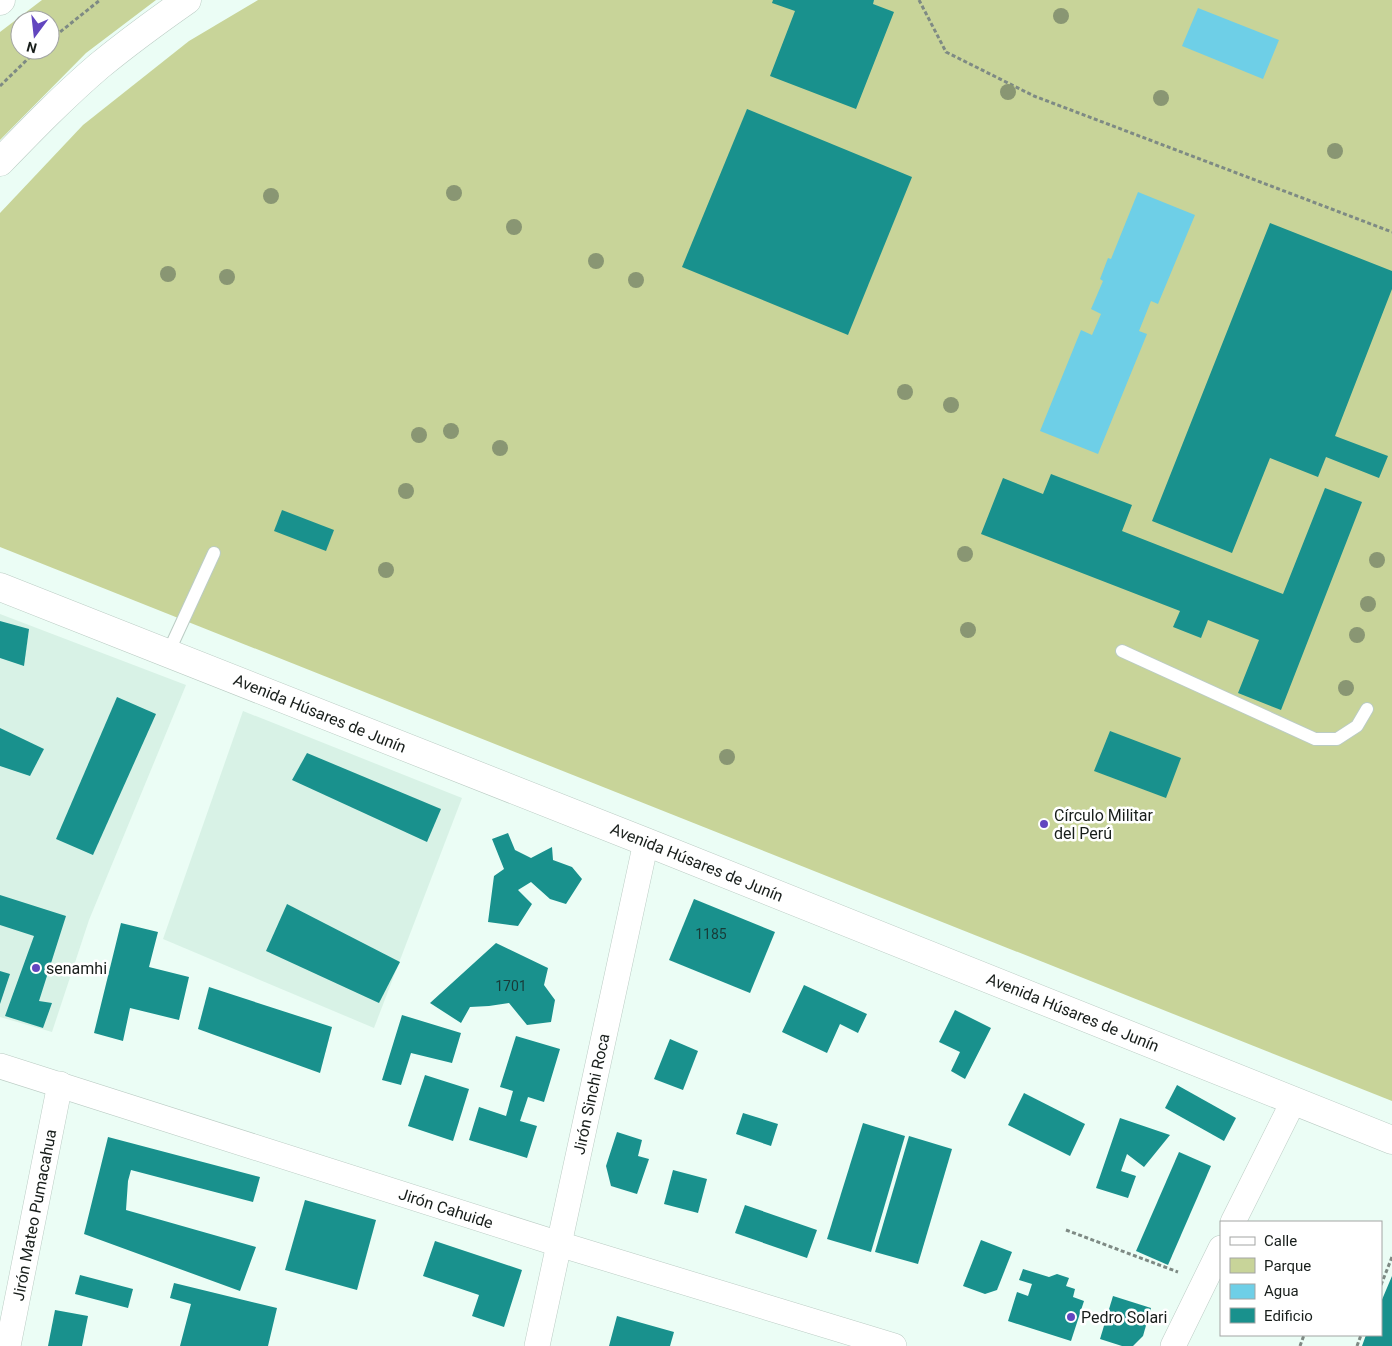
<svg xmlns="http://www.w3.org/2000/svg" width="1392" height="1346" font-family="Roboto,sans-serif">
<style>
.built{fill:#d8f2e6}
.green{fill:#c8d499;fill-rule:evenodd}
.water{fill:#6ecfe7}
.building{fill:#19918d}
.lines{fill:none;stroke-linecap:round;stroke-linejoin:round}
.lane-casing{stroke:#bbccc4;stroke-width:14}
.street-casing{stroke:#bbccc4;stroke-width:26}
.secondary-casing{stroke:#bbccc4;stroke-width:29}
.path{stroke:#7e8a84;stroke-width:3;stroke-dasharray:4 2.5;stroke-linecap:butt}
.lane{stroke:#fff;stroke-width:12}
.street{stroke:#fff;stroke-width:25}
.secondary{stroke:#fff;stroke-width:28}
.tree{fill:#899673}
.poi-dot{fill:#6246bf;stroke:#fff;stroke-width:2}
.labels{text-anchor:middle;stroke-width:5;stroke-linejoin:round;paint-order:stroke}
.number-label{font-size:14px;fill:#183b38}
.street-label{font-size:16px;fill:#181e1b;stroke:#fff}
.poi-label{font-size:16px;fill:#181e1b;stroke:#fff;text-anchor:start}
</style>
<rect width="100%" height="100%" fill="#ebfdf5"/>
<g class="built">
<path d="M0,614L186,685L89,920L52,1032L0,1017Z"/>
<path d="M243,711L462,798L374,1028L163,939Z"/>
</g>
<g class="green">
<path d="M42,0H156L86,53L0,140V32ZM20,20H50V50H20Z"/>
<path d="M258,0H1392V1101L0,547V213L83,125L189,41Z"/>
</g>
<g class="water">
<path d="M1198,8L1279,40L1263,79L1182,46Z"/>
<path d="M1138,192L1195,215L1158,304L1151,301L1139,331L1147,334L1098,454L1040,431L1081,330L1092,335L1101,314L1091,309L1103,281L1100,279L1108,258L1111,259Z"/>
</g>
<g class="building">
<path d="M773,0H874L873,4L894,12L856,109L770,76L795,11L772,3Z"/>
<path d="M747,109L912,177L848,335L682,267Z"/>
<path d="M1270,223L1392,271V289L1335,436L1388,456L1379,478L1326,457L1318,477L1270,458L1232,553L1152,521Z"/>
<path d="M1051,474L1132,505L1122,531L1283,594L1325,488L1362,502L1281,710L1238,693L1259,640L1208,620L1201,638L1173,627L1180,611L981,534L1003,478L1043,494Z"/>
<path d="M282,510L334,530L326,551L274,531Z"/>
<path d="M0,621L29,629L24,666L0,658Z"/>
<path d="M117,697L156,714L93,855L56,839Z"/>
<path d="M0,728L44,749L30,776L0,766Z"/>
<path d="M1110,731L1181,758L1166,798L1094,771Z"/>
<path d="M307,753L441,809L427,842L292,780Z"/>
<path d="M508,833L515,850L531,858L552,847L553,860L572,867L582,879L566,904L550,899L531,882L518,890L532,904L518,926L488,922L494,876L504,869L492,839Z"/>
<path d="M0,895L66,916L39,1001L52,1003L43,1028L5,1016L34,936L0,925Z"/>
<path d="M694,899L775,932L750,993L669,960Z"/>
<path d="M287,904L400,962L379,1003L266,951Z"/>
<path d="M121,923L158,932L149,967L189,977L179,1020L130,1008L123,1041L94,1033Z"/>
<path d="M496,943L548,968L544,985L555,1000L551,1022L527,1025L509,1003L489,1006L470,1007L461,1023L430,1003Z"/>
<path d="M0,971L10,974L0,1004Z"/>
<path d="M804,985L867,1014L858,1033L840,1024L827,1053L782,1032Z"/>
<path d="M209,987L332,1027L320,1073L198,1029Z"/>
<path d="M955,1010L991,1028L965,1079L951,1071L960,1052L939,1042Z"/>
<path d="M402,1015L461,1033L452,1063L411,1053L401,1085L382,1080Z"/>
<path d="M516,1036L560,1049L544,1102L528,1097L520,1121L537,1126L527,1158L469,1140L479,1107L506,1116L513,1091L500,1087Z"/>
<path d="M670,1039L698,1051L683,1090L654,1079Z"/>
<path d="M425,1075L469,1089L453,1141L408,1126Z"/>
<path d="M1177,1085L1236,1118L1224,1141L1165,1108Z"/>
<path d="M1024,1093L1085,1124L1070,1156L1008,1125Z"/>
<path d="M743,1113L778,1124L771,1146L736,1134Z"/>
<path d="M1120,1118L1170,1135L1144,1167L1127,1154L1121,1171L1136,1176L1128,1198L1096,1188Z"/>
<path d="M863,1123L905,1136L871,1252L827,1239Z"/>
<path d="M617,1132L642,1140L638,1156L649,1159L637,1194L611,1186L606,1166Z"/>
<path d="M909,1136L952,1149L918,1264L875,1252Z"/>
<path d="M108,1137L260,1177L253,1202L131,1170L128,1181L126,1210L256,1247L240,1291L84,1234Z"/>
<path d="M1179,1152L1211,1166L1168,1265L1136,1251Z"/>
<path d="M673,1170L707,1179L698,1213L664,1204Z"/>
<path d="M305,1200L376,1220L357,1290L285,1270Z"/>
<path d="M745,1205L817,1230L807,1258L735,1233Z"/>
<path d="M981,1240L1012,1252L997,1290L985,1294L963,1286Z"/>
<path d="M435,1241L522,1270L504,1327L472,1316L479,1295L423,1276Z"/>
<path d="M1023,1269L1049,1277L1057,1274L1069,1278L1066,1286L1075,1289L1073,1297L1084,1301L1071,1341L1008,1321L1017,1292L1028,1296L1032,1284L1019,1280Z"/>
<path d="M80,1275L133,1289L128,1308L75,1294Z"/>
<path d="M1392,1276V1346H1362L1366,1335H1381V1302Z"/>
<path d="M174,1283L277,1308L268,1346H180L191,1304L170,1298Z"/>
<path d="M1113,1296L1151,1308L1143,1336L1133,1346H1122L1100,1339Z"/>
<path d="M55,1310L88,1316L82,1346H48Z"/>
<path d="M617,1316L674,1332L670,1346H609Z"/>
</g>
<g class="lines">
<defs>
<g id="lane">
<path d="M1122,651L1315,739H1337L1357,726L1367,709"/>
<path d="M168,653L214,553"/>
</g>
<g id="street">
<path d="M0,1066L559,1244L894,1346"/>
<path d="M1233,1222L1294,1100"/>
<path d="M8,1346L60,1084"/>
<path d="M537,1346L646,842"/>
<path d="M1173,1346L1221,1248"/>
</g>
<g id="secondary">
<path d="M0,1L1,0"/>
<path d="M0,162C32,129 64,96 99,66C127,43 157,21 187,0"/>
<path d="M0,587L646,842L1392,1140"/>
</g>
</defs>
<use href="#lane" class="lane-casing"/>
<use href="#street" class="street-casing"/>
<use href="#secondary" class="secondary-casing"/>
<g class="path">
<path d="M919,0L946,52L1034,96L1392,232"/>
<path d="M50,40L100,0"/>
<path d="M0,86L37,50"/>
<path d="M1066,1230L1178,1272"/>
<path d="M1381,1285L1392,1257"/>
<path d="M1300,1346L1304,1335"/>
<path d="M1357,1346L1361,1335"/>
</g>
<use href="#lane" class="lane"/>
<use href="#street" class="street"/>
<use href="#secondary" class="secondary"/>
</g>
<g class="tree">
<circle cx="1061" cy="16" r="8"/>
<circle cx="1008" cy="92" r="8"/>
<circle cx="1161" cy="98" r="8"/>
<circle cx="1335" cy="151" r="8"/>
<circle cx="454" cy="193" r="8"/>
<circle cx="271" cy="196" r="8"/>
<circle cx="514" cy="227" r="8"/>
<circle cx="596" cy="261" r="8"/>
<circle cx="168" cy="274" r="8"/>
<circle cx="227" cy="277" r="8"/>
<circle cx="636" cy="280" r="8"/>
<circle cx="905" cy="392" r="8"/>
<circle cx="951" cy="405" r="8"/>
<circle cx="451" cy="431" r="8"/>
<circle cx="419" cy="435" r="8"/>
<circle cx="500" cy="448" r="8"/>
<circle cx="406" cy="491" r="8"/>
<circle cx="965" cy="554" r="8"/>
<circle cx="1377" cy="560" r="8"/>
<circle cx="386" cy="570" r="8"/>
<circle cx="1368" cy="604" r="8"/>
<circle cx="968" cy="630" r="8"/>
<circle cx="1357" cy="635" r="8"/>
<circle cx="1346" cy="688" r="8"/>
<circle cx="727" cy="757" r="8"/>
</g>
<g class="poi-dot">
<circle cx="1044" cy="824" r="5"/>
<circle cx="36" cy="968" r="5"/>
<circle cx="1071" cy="1317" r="5"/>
</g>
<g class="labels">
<g class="number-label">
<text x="711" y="939">1185</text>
<text x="511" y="991">1701</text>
</g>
<g class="street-label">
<text transform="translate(320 713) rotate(22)" y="6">Avenida Húsares de Junín</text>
<text transform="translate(697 862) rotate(22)" y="6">Avenida Húsares de Junín</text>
<text transform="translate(1073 1012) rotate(22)" y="6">Avenida Húsares de Junín</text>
<text transform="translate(591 1094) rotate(-78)" y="6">Jirón Sinchi Roca</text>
<text transform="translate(446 1208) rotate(18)" y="6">Jirón Cahuide</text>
<text transform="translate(34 1215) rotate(-79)" y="6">Jirón Mateo Pumacahua</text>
</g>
<g class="poi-label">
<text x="1054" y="821">Círculo Militar<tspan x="1054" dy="18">del Perú</tspan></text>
<text x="46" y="974">senamhi</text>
<text x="1081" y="1323">Pedro Solari</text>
</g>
</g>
<rect x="1220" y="1221" width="162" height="115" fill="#ffffff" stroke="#a3a5a4"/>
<rect x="1230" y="1237" width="25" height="8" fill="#ffffff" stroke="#a3a5a4"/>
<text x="1264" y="1246" font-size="15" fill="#181e1b">Calle</text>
<rect x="1230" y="1258" width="25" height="15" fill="#c8d499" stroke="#a3a5a4"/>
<text x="1264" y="1271" font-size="15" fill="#181e1b">Parque</text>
<rect x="1230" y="1284" width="25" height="15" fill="#6ecfe7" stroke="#a3a5a4"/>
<text x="1264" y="1296" font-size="15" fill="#181e1b">Agua</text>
<rect x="1230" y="1308" width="25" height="15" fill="#19918d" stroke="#a3a5a4"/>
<text x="1264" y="1321" font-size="15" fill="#181e1b">Edificio</text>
<g transform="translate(35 35) rotate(195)"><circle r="24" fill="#ffffff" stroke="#a3a5a4"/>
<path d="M0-4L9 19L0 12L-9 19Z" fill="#6246bf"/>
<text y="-8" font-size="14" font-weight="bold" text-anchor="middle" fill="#181e1b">N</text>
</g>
</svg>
